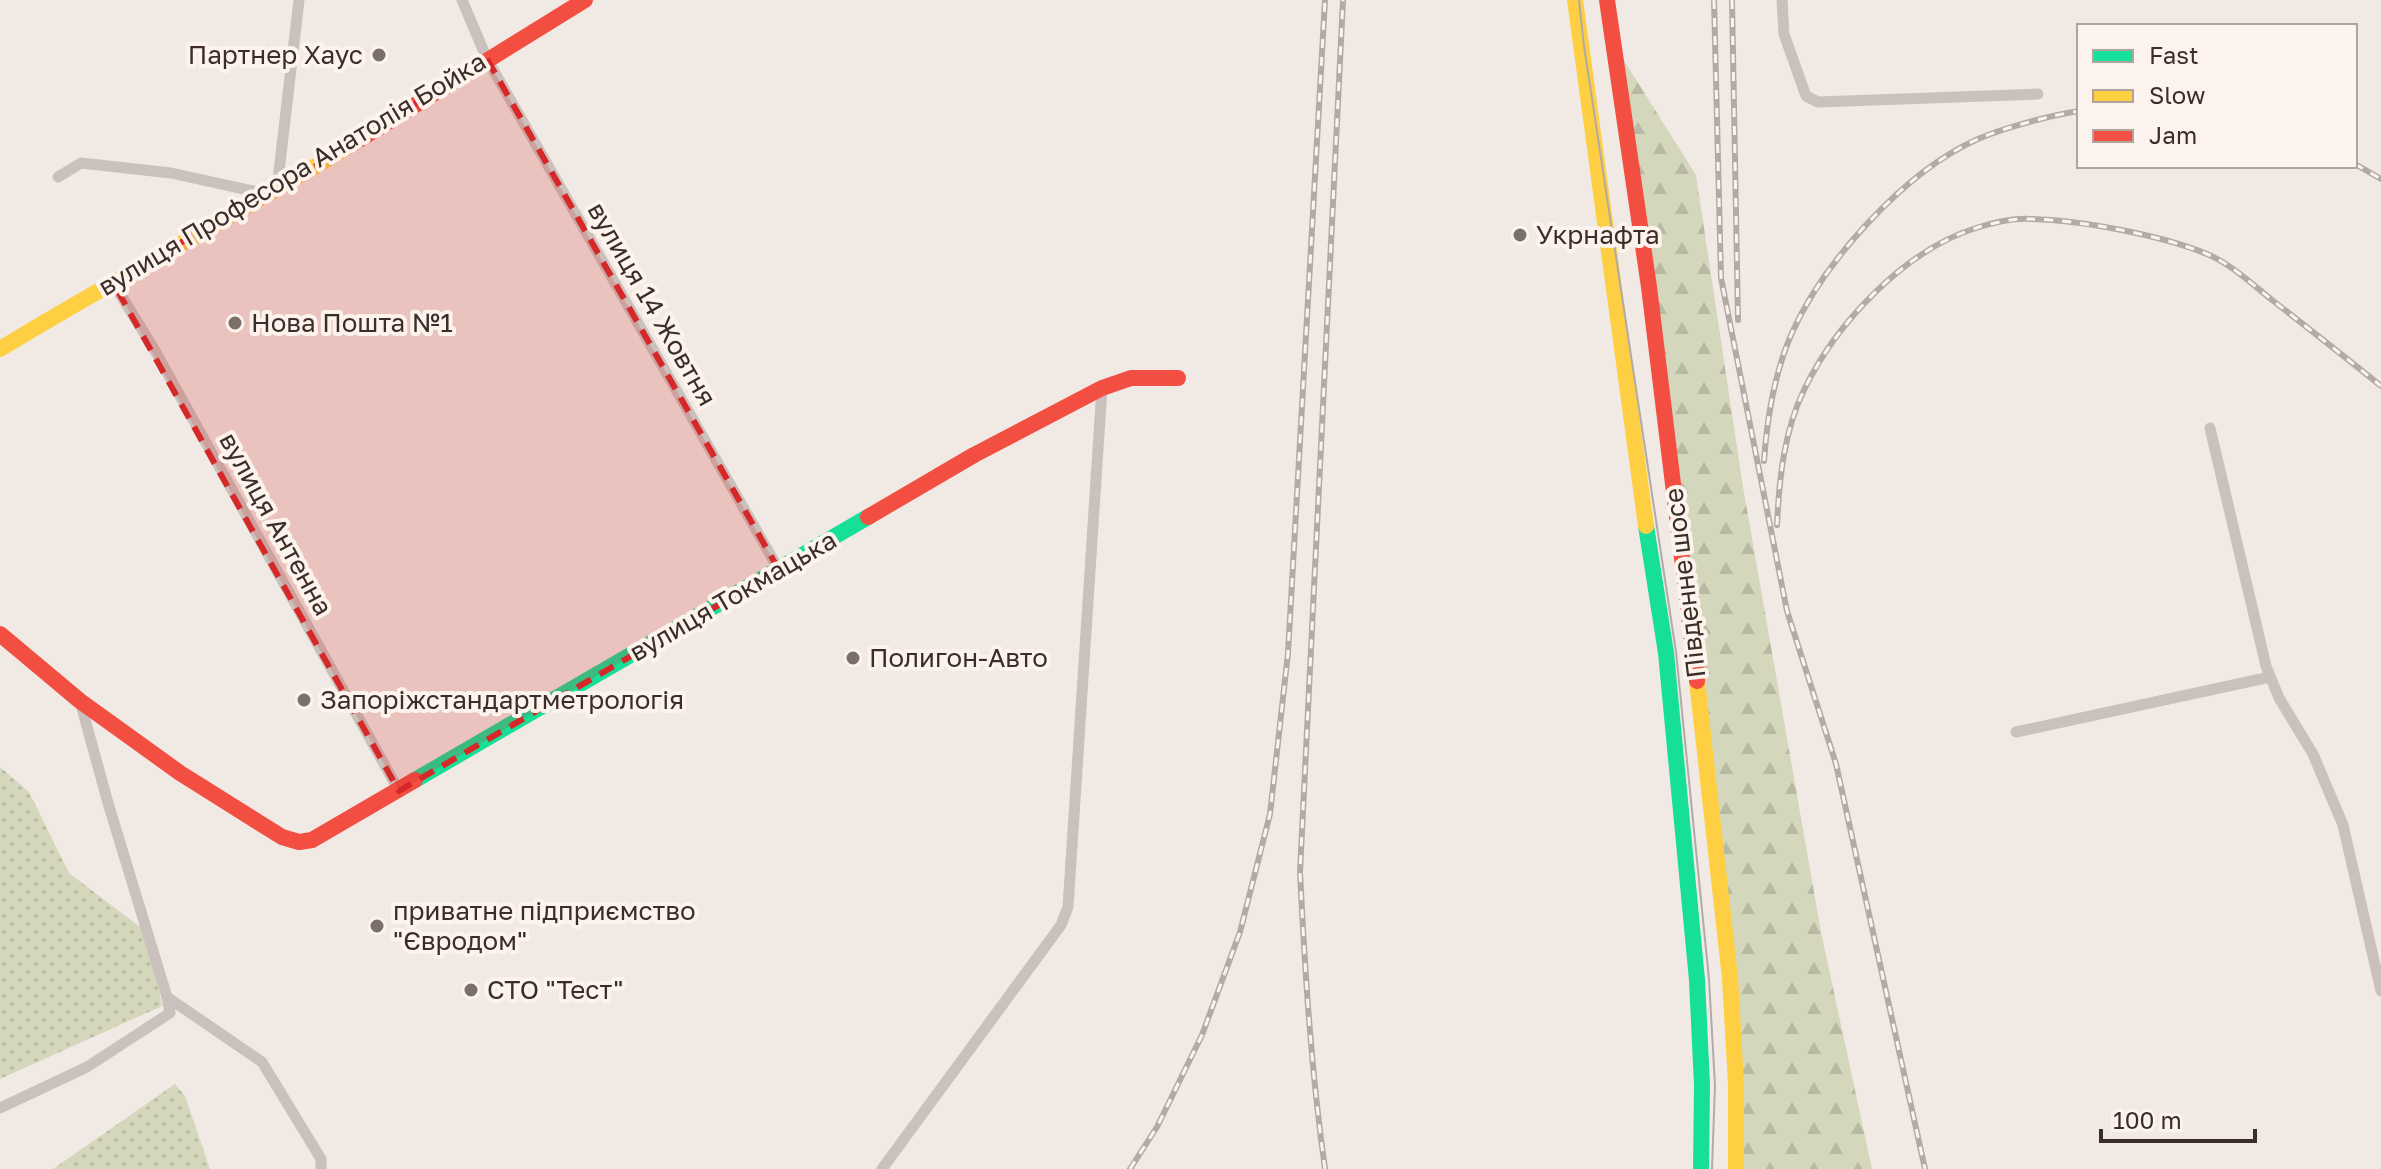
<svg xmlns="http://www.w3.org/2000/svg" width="2381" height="1169" font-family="'Golos Text',sans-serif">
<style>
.forest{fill:url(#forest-firs)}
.garden{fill:url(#garden-dots)}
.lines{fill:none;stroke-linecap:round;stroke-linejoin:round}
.street{stroke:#cac1bd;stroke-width:11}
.fast{stroke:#16e098;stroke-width:16}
.slow{stroke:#ffcf43;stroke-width:16}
.jam{stroke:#f24e42;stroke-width:16}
.tram{stroke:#b2aaa7;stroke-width:2}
.rail-casing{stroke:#b2aaa7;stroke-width:6}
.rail{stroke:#fcf3ec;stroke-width:3;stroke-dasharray:9;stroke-linecap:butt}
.marked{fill:#d62828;fill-opacity:0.2;stroke:#d62828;stroke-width:6;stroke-dasharray:16 10;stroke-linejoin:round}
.poi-dot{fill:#7b6f6a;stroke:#fcf3ec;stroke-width:3}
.labels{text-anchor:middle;stroke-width:8;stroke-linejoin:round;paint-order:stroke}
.poi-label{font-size:26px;fill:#3c2d29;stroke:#fcf3ec;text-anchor:start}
.street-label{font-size:26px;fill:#3c2d29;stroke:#fcf3ec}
</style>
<defs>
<pattern id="forest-firs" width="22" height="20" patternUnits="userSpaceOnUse" patternTransform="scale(2)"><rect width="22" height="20" fill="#d4d7bc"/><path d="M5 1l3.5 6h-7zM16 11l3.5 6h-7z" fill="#b7b9a2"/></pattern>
<pattern id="garden-dots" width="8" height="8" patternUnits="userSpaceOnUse" patternTransform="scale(2)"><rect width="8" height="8" fill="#d4d7bc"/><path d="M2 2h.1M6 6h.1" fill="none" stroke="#b7b9a2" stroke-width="1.8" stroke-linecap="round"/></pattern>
</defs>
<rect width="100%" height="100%" fill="#f1eae4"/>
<path class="forest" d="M1611,40L1696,175L1743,487L1821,932L1872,1169H1736L1730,978Z"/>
<g class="garden">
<path d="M0,767L29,792L69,873L148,933L162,1006L0,1079Z"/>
<path d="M175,1084L185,1096L210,1169H53Z"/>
</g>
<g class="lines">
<g class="street">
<path d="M462,0L487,59L779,570"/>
<path d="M1782,0L1784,34L1806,96L1818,102L2038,94"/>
<path d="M58,177L81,163L171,173L267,194"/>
<path d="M277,189L299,0"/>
<path d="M112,281L154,349L399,791"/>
<path d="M2210,428L2266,666L2279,698L2313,754L2343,825L2381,991"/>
<path d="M80,701L108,803L167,997L262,1062L321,1159V1169"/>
<path d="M2016,732L2270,677"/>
<path d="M0,1108L87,1067L170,1013L167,997"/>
<path d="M882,1169L1061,925L1068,907L1102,388"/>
</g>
<g class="fast">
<path d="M1646,526L1666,653L1697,980L1702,1085L1701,1169"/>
<path d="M415,780L868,517"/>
</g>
<g class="slow">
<path d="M1575,0L1646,526"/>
<path d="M0,349C117,278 237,214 354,143"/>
<path d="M1697,681L1730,978L1736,1084V1169"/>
</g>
<g class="jam">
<path d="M1607,0L1649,287L1697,681"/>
<path d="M354,143L585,0"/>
<path d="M868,517L974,455L1102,388L1131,378H1178"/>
<path d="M0,634L80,701L180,773L282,837L299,842L312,840L415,780"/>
</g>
<path class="tram" d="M1579,0L1584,46L1676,652L1709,979L1715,1085L1712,1169"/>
<defs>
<g id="rail">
<path d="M1714,0L1721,278L1787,611L1836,764L1925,1169"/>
<path d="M1732,0L1738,320"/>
<path d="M2355,164L2381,179"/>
<path d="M1764,461C1767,418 1774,375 1791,335C1823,262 1905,171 1978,139C2003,128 2052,115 2079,111"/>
<path d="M1777,525C1779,480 1784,431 1804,390C1836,323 1905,250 1976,228C1992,223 2014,218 2030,219C2080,220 2161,235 2207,254C2231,264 2252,284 2272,300C2308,328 2345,357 2381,386"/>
<path d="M1130,1169L1157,1127L1202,1035L1240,932L1270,814L1288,653L1325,0"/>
<path d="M1325,1169C1311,1070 1305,972 1300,872L1343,0"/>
</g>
</defs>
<use href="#rail" class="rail-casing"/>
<use href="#rail" class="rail"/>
</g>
<path class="marked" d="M487,59L779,570L399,791L112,281L298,177Z"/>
<g class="poi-dot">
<circle cx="379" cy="55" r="8"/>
<circle cx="1520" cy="235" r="8"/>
<circle cx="235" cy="323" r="8"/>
<circle cx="853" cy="658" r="8"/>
<circle cx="304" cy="700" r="8"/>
<circle cx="377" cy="926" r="8"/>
<circle cx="471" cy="990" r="8"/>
</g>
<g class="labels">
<g class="poi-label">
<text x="363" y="64" text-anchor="end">Партнер Хаус</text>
<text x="1536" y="244">Укрнафта</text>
<text x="251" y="332">Нова Пошта №1</text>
<text x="869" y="667">Полигон-Авто</text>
<text x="320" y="709">Запоріжстандартметрологія</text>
<text x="393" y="920">приватне підприємство<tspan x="393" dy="30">"Євродом"</tspan></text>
<text x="487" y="999">СТО "Тест"</text>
</g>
<g class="street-label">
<text transform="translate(292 174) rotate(-31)" y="9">вулиця Професора Анатолія Бойка</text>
<text transform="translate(652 304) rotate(60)" y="9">вулиця 14 Жовтня</text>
<text transform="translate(276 524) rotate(61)" y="9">вулиця Антенна</text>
<text transform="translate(1685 583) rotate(-97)" y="9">Південне шосе</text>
<text transform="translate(733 596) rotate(-30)" y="9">вулиця Токмацька</text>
</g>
</g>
<rect x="2077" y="24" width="280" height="144" fill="#fcf3ec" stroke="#afa49e" stroke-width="2"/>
<rect x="2093" y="50" width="40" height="12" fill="#16e098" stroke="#afa49e" stroke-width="2"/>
<text x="2149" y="64" font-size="24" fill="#3c2d29">Fast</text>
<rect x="2093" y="90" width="40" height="12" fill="#ffcf43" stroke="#afa49e" stroke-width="2"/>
<text x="2149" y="104" font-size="24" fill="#3c2d29">Slow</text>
<rect x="2093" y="130" width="40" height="12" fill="#f24e42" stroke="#afa49e" stroke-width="2"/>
<text x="2149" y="144" font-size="24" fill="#3c2d29">Jam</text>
<path d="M2101 1129v12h154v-12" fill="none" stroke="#3c2d29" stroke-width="4"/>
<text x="2113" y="1129" font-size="24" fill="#3c2d29" stroke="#fcf3ec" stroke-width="6" paint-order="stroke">100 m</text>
</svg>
